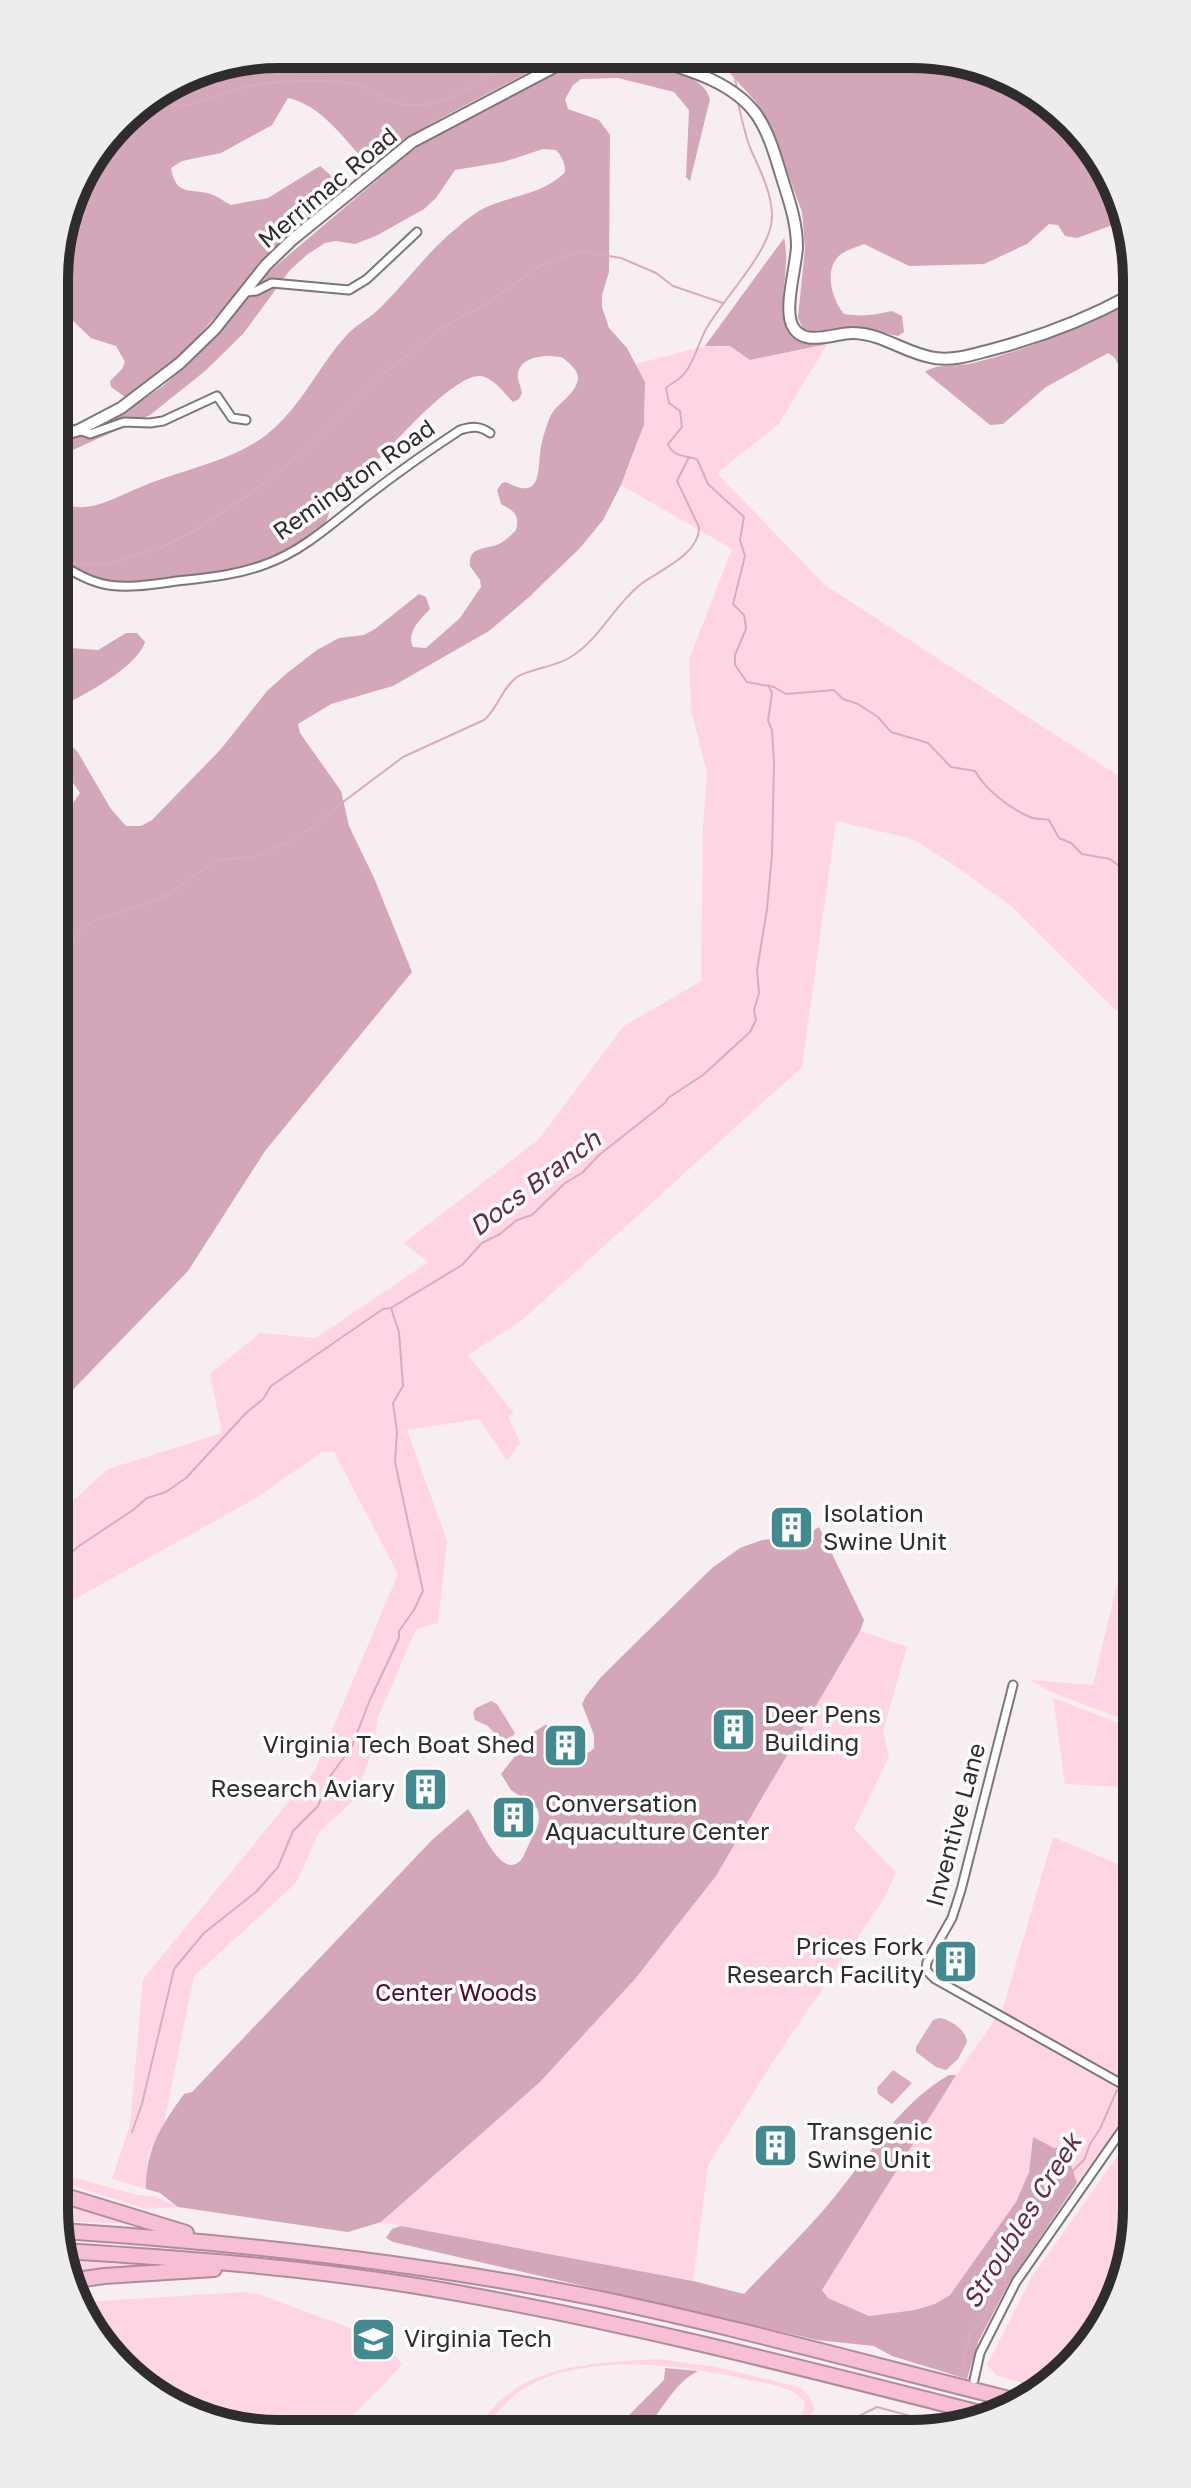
<svg xmlns="http://www.w3.org/2000/svg" width="1191" height="2488" font-family="'Golos Text',sans-serif">
<style>
.green{fill:#ffd5e6}
.forest{fill:#d4a6b9}
.water{fill:#d9abbe}
.lines{fill:none;stroke-linecap:round;stroke-linejoin:round}
.stream{stroke:#d9abbe;stroke-width:2}
.street-casing{stroke:#7e7679;stroke-width:11}
.secondary-casing{stroke:#7e7679;stroke-width:14}
.highway-casing{stroke:#b08c9b;stroke-width:18}
.street{stroke:#fff;stroke-width:7}
.secondary{stroke:#fff;stroke-width:10}
.highway{stroke:#f6bfd6;stroke-width:14}
.labels{text-anchor:middle;stroke-width:7;stroke-linejoin:round;paint-order:stroke}
.street-label{font-size:24px;fill:#2f2c2d;stroke:#fffdfe}
.poi-label{font-size:24px;fill:#2f2c2d;stroke:#fffdfe;text-anchor:start}
.park-label{font-size:24px;fill:#48102e;stroke:#fffdfe}
.water-label{font-size:26px;font-style:italic;fill:#652c48;stroke:#fffdfe}
.rim{fill:none;stroke:#2f2c2d;stroke-width:10}
</style>
<rect width="100%" height="100%" fill="#f6eef1"/>
<g class="green">
<path d="M827,344L779,424L717,473L825,585L1131,784L1132,1026L1011,906L967,874L913,839L836,821L802,1067L521,1321L468,1355L514,1414L508,1416L520,1443L507,1461L479,1419L407,1430L447,1541L438,1623L416,1629L378,1717L372,1752L354,1800L319,1832L296,1883L194,1976L164,2123L148,2155L146,2189L112,2179L130,2125L143,1979L315,1770L398,1574L334,1452H322L256,1498L59,1608V1513L108,1469L222,1433L210,1374L260,1333L316,1338L428,1262L404,1243L538,1140L624,1026L701,981L703,827L707,773L691,709L689,659L732,549L621,485C639,444 656,407 636,364L705,346H730L750,360Z"/>
<path d="M1134,1403L1135,1724L1049,1691L1030,1680L1093,1685L1128,1538Z"/>
<path d="M860,1631L907,1647L883,1731L889,1757L854,1829L896,1872L885,1897L774,2060L708,2165L693,2281L381,2222L540,2082L635,1979L716,1876Z"/>
<path d="M1053,1698L1135,1729V1792L1123,1787L1065,1784Z"/>
<path d="M1053,1837L1132,1870L1135,1859L1136,2102L1077,2183L1069,2164L1068,2154L1033,2138L1029,2172L1016,2202L950,2295L935,2304L915,2310L869,2316L828,2298L822,2289L948,2087L1003,2008Z"/>
<path d="M1136,2130V2224L1120,2295L1081,2357L1035,2386L997,2376L987,2365L1031,2278Z"/>
<path d="M61,2174L137,2195L154,2196L178,2207L146,2209L61,2182Z"/>
<path d="M62,2199L139,2224L62,2221Z"/>
<path d="M62,2260L179,2267L67,2276L62,2268Z"/>
<path d="M244,2292L261,2295L377,2338L390,2348L402,2365L347,2422L310,2429L236,2430L130,2378L83,2302Z"/>
<path d="M658,2359L716,2367L799,2387C831,2412 804,2427 775,2427C788,2422 804,2419 805,2403C794,2385 765,2384 745,2379C681,2364 587,2353 528,2386C510,2396 496,2413 484,2429H477C519,2362 588,2364 658,2359Z"/>
</g>
<g class="forest">
<path d="M279,54L560,56L443,117L384,151L363,159C342,136 320,105 288,98L272,125L221,153L182,161L171,168C176,199 194,187 213,195C219,197 225,202 231,205L268,198L320,166L336,180L338,191L329,204L291,231L257,265L222,310L174,362L125,397L111,387L110,381L122,369L125,362L116,346L91,338L72,320L55,315V264L77,180L130,110L193,71Z"/>
<path d="M660,56L955,58L1061,110L1129,219L1077,238L1065,236L1058,225L1049,224L1027,244L984,264L909,266L864,244C857,247 846,250 840,255C823,269 832,300 844,314C864,317 873,315 892,311L902,316L904,332L898,336L864,329L811,331L803,329L798,318L805,248L802,212L770,125L755,101L728,71L720,69L711,73Z"/>
<path d="M624,57C648,64 704,72 710,99L690,181L686,177L689,110L674,92L618,78L581,79L573,85L565,99L568,109L599,120L610,135L609,272L602,295V307L609,328L627,348L645,382L644,425L621,485L603,520L580,548L528,598L489,631L393,686L331,704L298,724L300,733L341,791L349,826L374,878L412,972L265,1151L188,1271L59,1404L57,818L71,806L80,793L56,758V734L77,751L111,809L126,826H141L152,820L221,749L267,691L287,673L317,650L339,638L364,635L375,629L419,594L426,597L430,609C420,620 406,632 413,647L426,648L460,618L481,587L480,580L470,566C468,546 485,550 499,544C506,541 511,535 516,530C520,515 514,511 501,504L497,490L502,483L506,482C544,503 537,467 541,447C543,436 546,427 550,417C556,403 578,394 578,377C577,369 569,363 563,358C550,354 520,355 518,374C517,379 521,387 522,393L519,399L513,402C504,393 493,377 480,376C455,374 396,441 379,459C365,474 347,485 334,501C328,509 329,521 322,528C305,543 275,559 253,566C226,575 129,586 102,580C84,575 70,564 56,553L55,500C84,518 113,498 141,487C181,470 230,462 265,436C300,409 316,370 345,337C355,325 371,318 382,306C408,280 429,250 458,227C469,217 480,209 494,204C518,195 546,192 565,172C565,162 562,157 556,150L543,149L503,162L455,170L436,198L424,209L376,236L355,244L336,241L325,243L308,254L290,270L243,334L205,371L150,415L64,454L55,456V443L129,409L163,386L198,355L265,275L416,147L562,67L588,59Z"/>
<path d="M784,238C793,277 768,313 801,341L827,344L750,360L730,346H705Z"/>
<path d="M1130,303V322L1118,333L1130,359V384L1114,357L1108,353L1046,387L1003,424L990,425L925,372C937,363 958,367 973,363C1028,349 1079,329 1130,303Z"/>
<path d="M126,633H137L145,642C137,668 80,697 56,709V647L98,650Z"/>
<path d="M819,1527L864,1620L860,1631L716,1876L635,1979L540,2082L381,2222L348,2232L178,2207L160,2193L146,2189C146,2148 161,2126 184,2094L192,2092L432,1840L468,1809C478,1821 500,1881 520,1861C524,1857 527,1848 529,1844C536,1830 542,1823 537,1808L511,1790L501,1774L534,1732L545,1725L550,1726L554,1754L556,1757L590,1752L594,1748V1735L582,1704L586,1696L601,1677L712,1568L740,1548L762,1540L772,1539L791,1545Z"/>
<path d="M949,2075H956L822,2290L828,2298L869,2316L915,2310L935,2304L950,2295L1016,2202L1029,2172L1033,2137L1054,2148L1062,2147L1066,2150L1077,2183L1009,2283L978,2342L967,2379L892,2356L874,2346L817,2340L393,2242L386,2238L392,2229L401,2226L693,2281L744,2294C776,2260 811,2227 840,2190C873,2149 902,2102 949,2075Z"/>
<path d="M665,2368L698,2371C674,2383 664,2408 646,2428H616L664,2380Z"/>
</g>
<g class="water">
<path d="M491,1701L497,1704L515,1733L510,1740H501L488,1726L475,1720L473,1713L476,1708Z"/>
<path d="M940,2018C951,2020 966,2030 967,2042L958,2059L946,2070L936,2067L916,2052V2047L933,2020Z"/>
<path d="M893,2070L912,2083L892,2104L878,2094L877,2088Z"/>
</g>
<g class="lines">
<g class="stream">
<path d="M726,57L734,72L737,89"/>
<path d="M150,98C185,121 230,85 267,83C296,81 325,78 353,84C381,91 388,108 421,105C459,101 492,71 526,56"/>
<path d="M738,103C742,119 745,136 751,150C760,170 771,191 772,214C774,249 723,298 706,329C698,344 693,366 681,377C676,382 671,383 666,388L669,403L680,411L682,427L668,444C673,457 685,456 697,459L708,484L744,517L740,540L745,556L733,604L744,615L745,620L746,629L735,655V665L747,682L774,687L786,694L834,690L843,699L858,704L878,717L891,732L928,743L951,767L975,771C985,789 1010,809 1030,817C1036,820 1043,818 1049,820L1059,838L1071,843L1082,854L1110,859L1132,876"/>
<path d="M67,563L109,564L163,547L194,531L247,496L316,442L382,375L441,329L460,317L483,306L540,266L558,258L584,252L621,258L656,273L673,286L723,303"/>
<path d="M57,953L93,921L147,904L170,893L217,860L254,857L290,841L315,826L335,808L403,757L484,720C499,707 501,689 517,677C530,669 554,667 569,658C600,640 613,606 641,584C660,570 700,554 699,527L677,481L689,457"/>
<path d="M59,1563L79,1546L133,1510L147,1498L166,1492L186,1478L246,1413L263,1399L271,1386L383,1309L391,1308L462,1265L482,1243L500,1234L517,1220L532,1215L565,1183L582,1173L599,1155L665,1103L668,1098L703,1075L750,1032L756,1020L754,1010L759,993L757,970L767,909L772,855L774,762L772,730L768,721L772,693L768,685"/>
<path d="M1125,2075L1126,2064L1136,2055"/>
<path d="M132,2132L142,2104L174,1969L204,1933L256,1892L278,1867L293,1831L318,1806L329,1778L352,1746L369,1702L399,1638V1631L414,1610L423,1591L395,1462L397,1432L393,1403L403,1386L399,1332L391,1308"/>
<path d="M962,2370L970,2331L982,2323L992,2295L1005,2285V2277L1063,2180L1084,2160L1090,2144L1100,2129L1117,2090"/>
<path d="M843,2427V2424L877,2407L948,2426"/>
</g>
<defs>
<g id="street">
<path d="M246,292L256,291L272,283L349,290L367,279L417,232"/>
<path d="M79,430L90,434L124,422L150,423L163,421L217,396L232,418L246,420"/>
<path d="M56,560C97,591 121,589 170,582C202,578 235,576 266,564C303,551 335,521 366,497C397,473 428,451 460,430C473,426 480,426 490,433"/>
<path d="M1013,1685L961,1890L952,1918L927,1962L926,1970L935,1979L1136,2092"/>
<path d="M974,2380L980,2353L1016,2282L1136,2110"/>
<path d="M962,2426L963,2420"/>
</g>
<g id="secondary">
<path d="M644,56C682,68 731,80 756,114C770,134 776,159 783,181C790,203 797,224 797,247C796,267 784,307 792,325C803,349 836,332 854,333C884,334 906,354 935,358C955,361 974,354 994,349C1043,336 1085,320 1129,296"/>
<path d="M55,437L79,430L121,408L180,363L215,329L266,265L293,239L412,142L575,56"/>
</g>
<g id="highway">
<path d="M62,2195L186,2233"/>
<path d="M62,2231C243,2243 423,2263 601,2299C739,2328 876,2366 1013,2400"/>
<path d="M62,2251C180,2258 299,2267 417,2286C610,2318 799,2367 988,2415"/>
<path d="M70,2281L104,2276L214,2269"/>
</g>
</defs>
<use href="#street" class="street-casing"/>
<use href="#secondary" class="secondary-casing"/>
<use href="#highway" class="highway-casing"/>
<use href="#street" class="street"/>
<use href="#secondary" class="secondary"/>
<use href="#highway" class="highway"/>
</g>
<defs>
<symbol id="building-square" viewBox="-11 -11 22 22"><rect x="-9" y="-9" width="18" height="18" rx="4" fill="#428a8f" stroke="#fffdfe"/><path d="M-4-6H4V6H1V3H-1V6H-4ZM-2.5-4.3h1.7v1.8h-1.7ZM.8-4.3h1.7v1.8H.8ZM-2.5-1h1.7V.8h-1.7ZM.8-1h1.7V.8H.8Z" fill="#fff"/></symbol>
<symbol id="university-square" viewBox="-11 -11 22 22"><rect x="-9" y="-9" width="18" height="18" rx="4" fill="#428a8f" stroke="#fffdfe"/><path d="M0-5L7-2L0 1L-7-2ZM-4 1L0 2.5L4 1V4Q0 6-4 4Z" fill="#fff"/></symbol>
</defs>
<g fill-rule="evenodd">
<use href="#building-square" x="766" y="1502" width="51" height="51"/>
<use href="#building-square" x="708" y="1704" width="51" height="51"/>
<use href="#building-square" x="540" y="1720" width="51" height="51"/>
<use href="#building-square" x="400" y="1764" width="51" height="51"/>
<use href="#building-square" x="488" y="1792" width="51" height="51"/>
<use href="#building-square" x="930" y="1936" width="51" height="51"/>
<use href="#building-square" x="750" y="2120" width="51" height="51"/>
<use href="#university-square" x="348" y="2314" width="51" height="51"/>
</g>
<g class="labels">
<g class="street-label">
<text transform="translate(328 188) rotate(-40)" y="8">Merrimac Road</text>
<text transform="translate(354 480) rotate(-35)" y="8">Remington Road</text>
<text transform="translate(956 1825) rotate(-75)" y="8">Inventive Lane</text>
</g>
<g class="poi-label">
<text x="823" y="1522">Isolation<tspan x="823" dy="28">Swine Unit</tspan></text>
<text x="764" y="1723">Deer Pens<tspan x="764" dy="28">Building</tspan></text>
<text x="535" y="1753" text-anchor="end">Virginia Tech Boat Shed</text>
<text x="395" y="1797" text-anchor="end">Research Aviary</text>
<text x="545" y="1812">Conversation<tspan x="545" dy="28">Aquaculture Center</tspan></text>
<text x="924" y="1955" text-anchor="end">Prices Fork<tspan x="924" dy="28">Research Facility</tspan></text>
<text x="807" y="2140">Transgenic<tspan x="807" dy="28">Swine Unit</tspan></text>
<text x="404" y="2347">Virginia Tech</text>
</g>
<g class="park-label">
<text x="456" y="2001">Center Woods</text>
</g>
<g class="water-label">
<text transform="translate(535 1183) rotate(-37)" y="9">Docs Branch</text>
<text transform="translate(1022 2221) rotate(-58)" y="9">Stroubles Creek</text>
</g>
</g>
<path d="M0 0H1191V2488H0ZM279 68H912A211 211 0 0 1 1123 279V2209A211 211 0 0 1 912 2420H279A211 211 0 0 1 68 2209V279A211 211 0 0 1 279 68Z" fill="#eeeced" fill-rule="evenodd"/>
<path class="rim" d="M279 68H912A211 211 0 0 1 1123 279V2209A211 211 0 0 1 912 2420H279A211 211 0 0 1 68 2209V279A211 211 0 0 1 279 68Z"/>
</svg>
